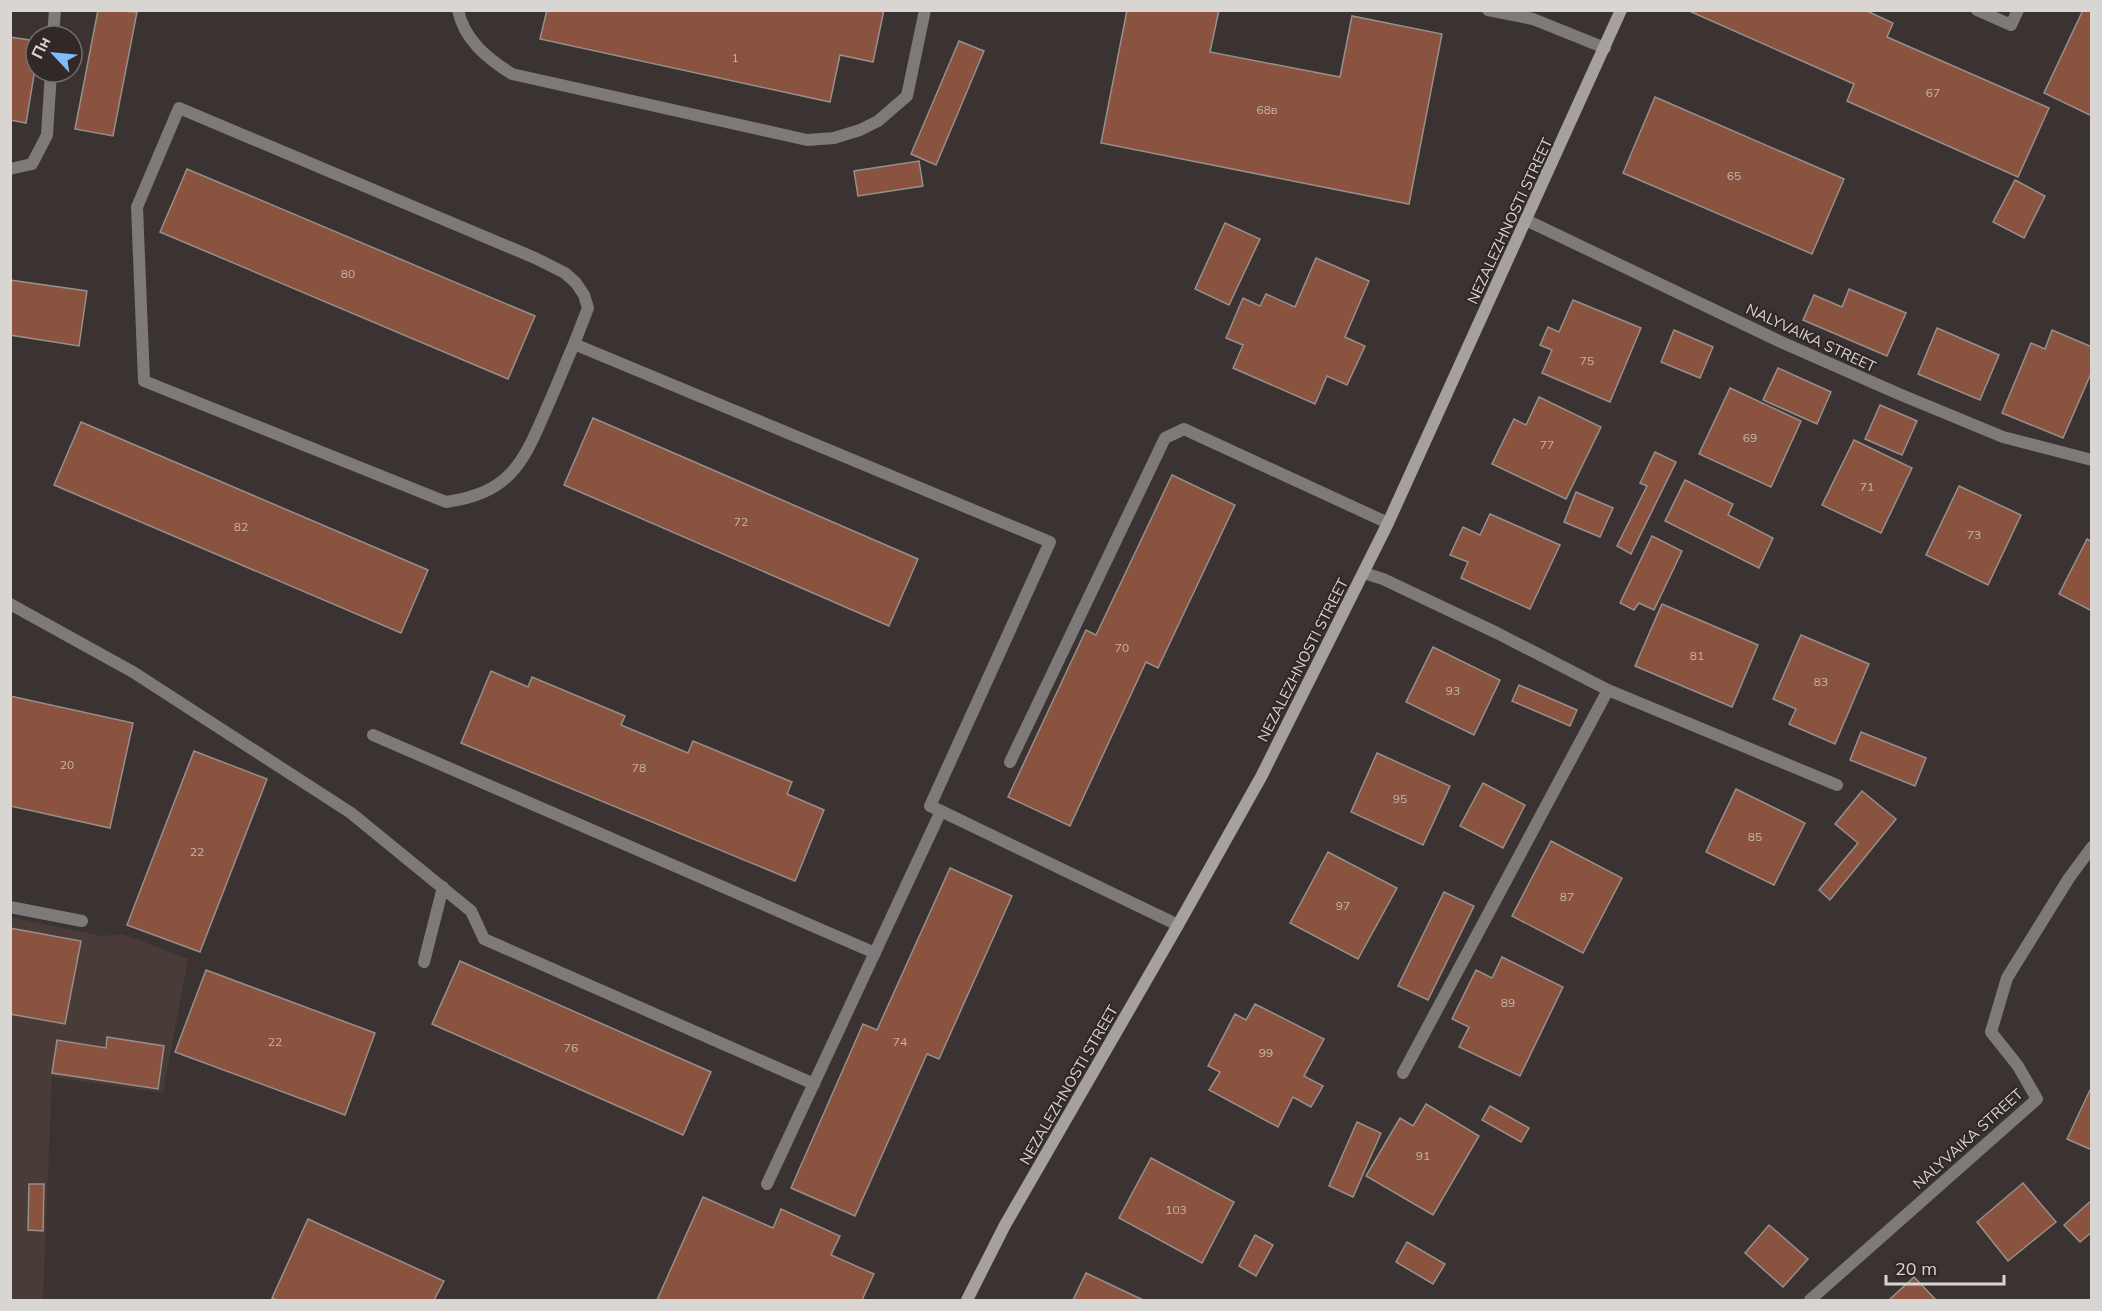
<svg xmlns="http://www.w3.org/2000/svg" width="2102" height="1311" font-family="Mulish,sans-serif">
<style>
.built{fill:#493b37}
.building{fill:#8a5340;stroke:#978f8c;stroke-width:1.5}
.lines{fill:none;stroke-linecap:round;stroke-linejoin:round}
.service{stroke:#7d7a79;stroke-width:12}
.minor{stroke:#7d7a79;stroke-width:12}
.secondary{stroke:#a6a09e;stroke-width:12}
.labels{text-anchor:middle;stroke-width:4.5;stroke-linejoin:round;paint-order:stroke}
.number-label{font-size:12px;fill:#c5b4ae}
.street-label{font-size:15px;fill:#d9d5d3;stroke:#302927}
</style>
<rect width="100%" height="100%" fill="#3a3331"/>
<path class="built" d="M11,917L101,936L123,934L188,959L163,1093L52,1077L43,1300H11Z"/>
<g class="building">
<path d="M98,10L137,12L113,136L75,129Z"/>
<path d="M547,10H884L873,62L840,55L830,102L540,39Z"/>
<path d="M1127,10H1219L1210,52L1340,77L1352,16L1442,34L1409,204L1101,143Z"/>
<path d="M1687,10H1865L1893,23L1887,37L2049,108L2018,177L1847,101L1854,84Z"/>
<path d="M2083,10H2092V116L2044,93Z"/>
<path d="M10,37L36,41V63L26,123L10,120Z"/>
<path d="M959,41L984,51L936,165L911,154Z"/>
<path d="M1655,97L1844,179L1812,254L1623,173Z"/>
<path d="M919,161L923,186L858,196L854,171Z"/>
<path d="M187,169L535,316L508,379L160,232Z"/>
<path d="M2015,180L2045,196L2024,238L1993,222Z"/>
<path d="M1225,223L1260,239L1229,305L1195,289Z"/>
<path d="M1316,258L1369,281L1345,337L1365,346L1347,385L1327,376L1315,404L1233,368L1243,345L1226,338L1243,298L1260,306L1266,294L1295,307Z"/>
<path d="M10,280L87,291L79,346L10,335Z"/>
<path d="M1849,289L1906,313L1887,356L1803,320L1814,295L1842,307Z"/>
<path d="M1573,300L1641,328L1610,402L1542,373L1552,350L1540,345L1548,327L1559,332Z"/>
<path d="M1937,328L1999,355L1980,400L1918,374Z"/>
<path d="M1674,330L1713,347L1700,378L1661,362Z"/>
<path d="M2052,330L2092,347V371L2063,438L2002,413L2031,343L2045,349Z"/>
<path d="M1778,368L1831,392L1817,424L1763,400Z"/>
<path d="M1730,388L1801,421L1771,487L1699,454Z"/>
<path d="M1539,397L1601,427L1566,499L1492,464L1514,419L1526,425Z"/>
<path d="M1880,405L1917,421L1902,455L1865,439Z"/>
<path d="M593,418L918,559L889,626L564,485Z"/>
<path d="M81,422L428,570L401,633L54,485Z"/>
<path d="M1854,440L1912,468L1881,533L1822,505Z"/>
<path d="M1655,452L1676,462L1631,554L1617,546L1647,486L1640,483Z"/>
<path d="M1172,475L1235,505L1158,668L1146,662L1070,826L1008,797L1086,630L1096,635Z"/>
<path d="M1685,480L1733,504L1728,515L1773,538L1759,568L1665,521Z"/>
<path d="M1959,486L2021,515L1988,585L1926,555Z"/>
<path d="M1576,492L1613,508L1600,537L1564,522Z"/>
<path d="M1490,514L1560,545L1530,609L1461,578L1468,562L1450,555L1463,527L1480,535Z"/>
<path d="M1652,536L1682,551L1654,610L1639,603L1634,610L1620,603Z"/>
<path d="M2087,539L2092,542V611L2059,594Z"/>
<path d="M1662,604L1758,645L1732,707L1635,666Z"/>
<path d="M1801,635L1869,664L1835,744L1789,724L1796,709L1773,699Z"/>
<path d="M1433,647L1500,680L1474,735L1406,702Z"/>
<path d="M491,671L528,687L532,677L625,716L621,725L688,753L693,741L792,782L787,794L824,810L795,881L461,743Z"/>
<path d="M1519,685L1577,710L1570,726L1512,701Z"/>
<path d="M10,696L133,723L110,828L10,806Z"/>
<path d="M1861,732L1926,758L1915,786L1850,760Z"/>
<path d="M194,751L267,779L200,952L127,925Z"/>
<path d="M1377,753L1450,786L1423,845L1351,812Z"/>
<path d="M1483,783L1525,805L1503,848L1460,826Z"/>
<path d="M1736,789L1805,823L1774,885L1706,852Z"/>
<path d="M1862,791L1896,819L1830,900L1819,890L1858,843L1835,824Z"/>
<path d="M1551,841L1622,878L1583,953L1512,916Z"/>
<path d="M1328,852L1397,888L1358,959L1290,923Z"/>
<path d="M950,868L1012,896L939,1059L927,1054L855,1216L791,1188L863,1024L877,1030Z"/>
<path d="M1444,892L1474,906L1428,1000L1398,986Z"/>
<path d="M10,928L81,941L65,1024L10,1014Z"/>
<path d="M1502,957L1563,987L1520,1076L1459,1047L1469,1027L1452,1019L1476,970L1492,978Z"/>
<path d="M460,961L711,1072L683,1135L432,1024Z"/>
<path d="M206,970L375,1033L345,1115L175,1052Z"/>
<path d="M1255,1004L1324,1039L1304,1076L1323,1086L1311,1107L1293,1097L1278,1127L1209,1090L1220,1072L1208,1066L1235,1014L1246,1020Z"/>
<path d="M107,1037L164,1046L158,1089L52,1073L57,1040L106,1048Z"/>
<path d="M2090,1090L2092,1091V1150L2067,1139Z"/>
<path d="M1426,1104L1479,1136L1433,1215L1366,1176L1400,1118L1413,1126Z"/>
<path d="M1490,1106L1529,1128L1521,1142L1482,1120Z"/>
<path d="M1357,1122L1381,1133L1353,1197L1329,1186Z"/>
<path d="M1151,1158L1234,1202L1202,1263L1119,1218Z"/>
<path d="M2023,1183L2056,1222L2008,1261L1977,1222Z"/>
<path d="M29,1184H44L43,1231L28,1230Z"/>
<path d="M703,1197L773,1228L781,1209L840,1236L831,1255L874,1274L862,1300H657Z"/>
<path d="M2092,1200V1232L2080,1242L2064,1225Z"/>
<path d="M308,1219L444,1281L434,1300H277L272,1298Z"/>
<path d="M1769,1225L1808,1259L1783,1287L1745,1253Z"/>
<path d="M1255,1235L1273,1245L1256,1276L1239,1266Z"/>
<path d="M1407,1242L1445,1264L1433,1284L1396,1262Z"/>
<path d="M1086,1273L1143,1300H1073Z"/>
<path d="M1914,1277L1936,1300H1889Z"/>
</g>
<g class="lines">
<g class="service">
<path d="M458,10C464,40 488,59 512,74L807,140L834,138L860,130L878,121L907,96L925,10"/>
<path d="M1488,10L1533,19L1605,48"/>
<path d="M1977,10L2011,25L2018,10"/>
<path d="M53,36L55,10"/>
<path d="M10,169L32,164L47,135L51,72"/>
<path d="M574,344C564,367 555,390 545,412C522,466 508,493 446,502L144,381L137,207L179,108L535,258L565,273L576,283L584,295L588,308L574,344L1050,542L930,806L941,811"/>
<path d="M1364,573L1383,579L1497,633L1608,690L1837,785"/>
<path d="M10,604L133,672L351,813L471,911L484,939L814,1084"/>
<path d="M373,735L875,953"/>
<path d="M1010,762L1165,438L1184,429L1388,523"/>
<path d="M10,907L82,921"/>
<path d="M424,962L443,887"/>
<path d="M1403,1073L1608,690"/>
<path d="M767,1184L941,811L1178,925"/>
</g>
<g class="minor">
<path d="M1526,220L1781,342L1899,394L2003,437L2092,460"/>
<path d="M1810,1300L2037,1099L2018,1066L1991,1032L2007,978L2069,878L2092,847"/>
</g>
<path class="secondary" d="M967,1300L1005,1225L1178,925L1261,777L1388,523L1621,10"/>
</g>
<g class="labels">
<g class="number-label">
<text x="735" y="62">1</text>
<text x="1933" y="97">67</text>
<text x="1267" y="114">68в</text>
<text x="1734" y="180">65</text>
<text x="348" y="278">80</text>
<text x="1587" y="365">75</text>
<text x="1750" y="442">69</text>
<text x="1547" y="449">77</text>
<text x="1867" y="491">71</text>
<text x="741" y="526">72</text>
<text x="241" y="531">82</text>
<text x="1974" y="539">73</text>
<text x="1122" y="652">70</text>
<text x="1697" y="660">81</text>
<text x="1821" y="686">83</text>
<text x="1453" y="695">93</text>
<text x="67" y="769">20</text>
<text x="639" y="772">78</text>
<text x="1400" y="803">95</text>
<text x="1755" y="841">85</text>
<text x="197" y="856">22</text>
<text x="1567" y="901">87</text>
<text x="1343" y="910">97</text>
<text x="1508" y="1007">89</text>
<text x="275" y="1046">22</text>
<text x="900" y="1046">74</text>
<text x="571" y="1052">76</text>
<text x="1266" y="1057">99</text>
<text x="1423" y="1160">91</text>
<text x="1176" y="1214">103</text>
</g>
<g class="street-label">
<text transform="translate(1510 221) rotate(-65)" y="5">NEZALEZHNOSTI STREET</text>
<text transform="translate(1811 338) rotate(25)" y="5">NALYVAIKA STREET</text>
<text transform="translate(1303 660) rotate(-63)" y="5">NEZALEZHNOSTI STREET</text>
<text transform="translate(1069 1085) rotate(-60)" y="5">NEZALEZHNOSTI STREET</text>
<text transform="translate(1968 1139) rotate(-42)" y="5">NALYVAIKA STREET</text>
</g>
</g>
<rect width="2102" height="1311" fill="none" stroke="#d9d5d3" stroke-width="24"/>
<g transform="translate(54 54) rotate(296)"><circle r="28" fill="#302927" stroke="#746e6c" stroke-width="1.5"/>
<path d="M0-4.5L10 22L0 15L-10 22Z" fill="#81bcfa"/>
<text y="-9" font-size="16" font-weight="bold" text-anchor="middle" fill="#d9d5d3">Пн</text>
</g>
<path d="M1886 1275v9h118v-9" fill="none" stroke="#d9d5d3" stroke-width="3"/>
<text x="1895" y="1275" font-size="18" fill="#d9d5d3" stroke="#302927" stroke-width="4.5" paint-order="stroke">20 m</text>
</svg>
